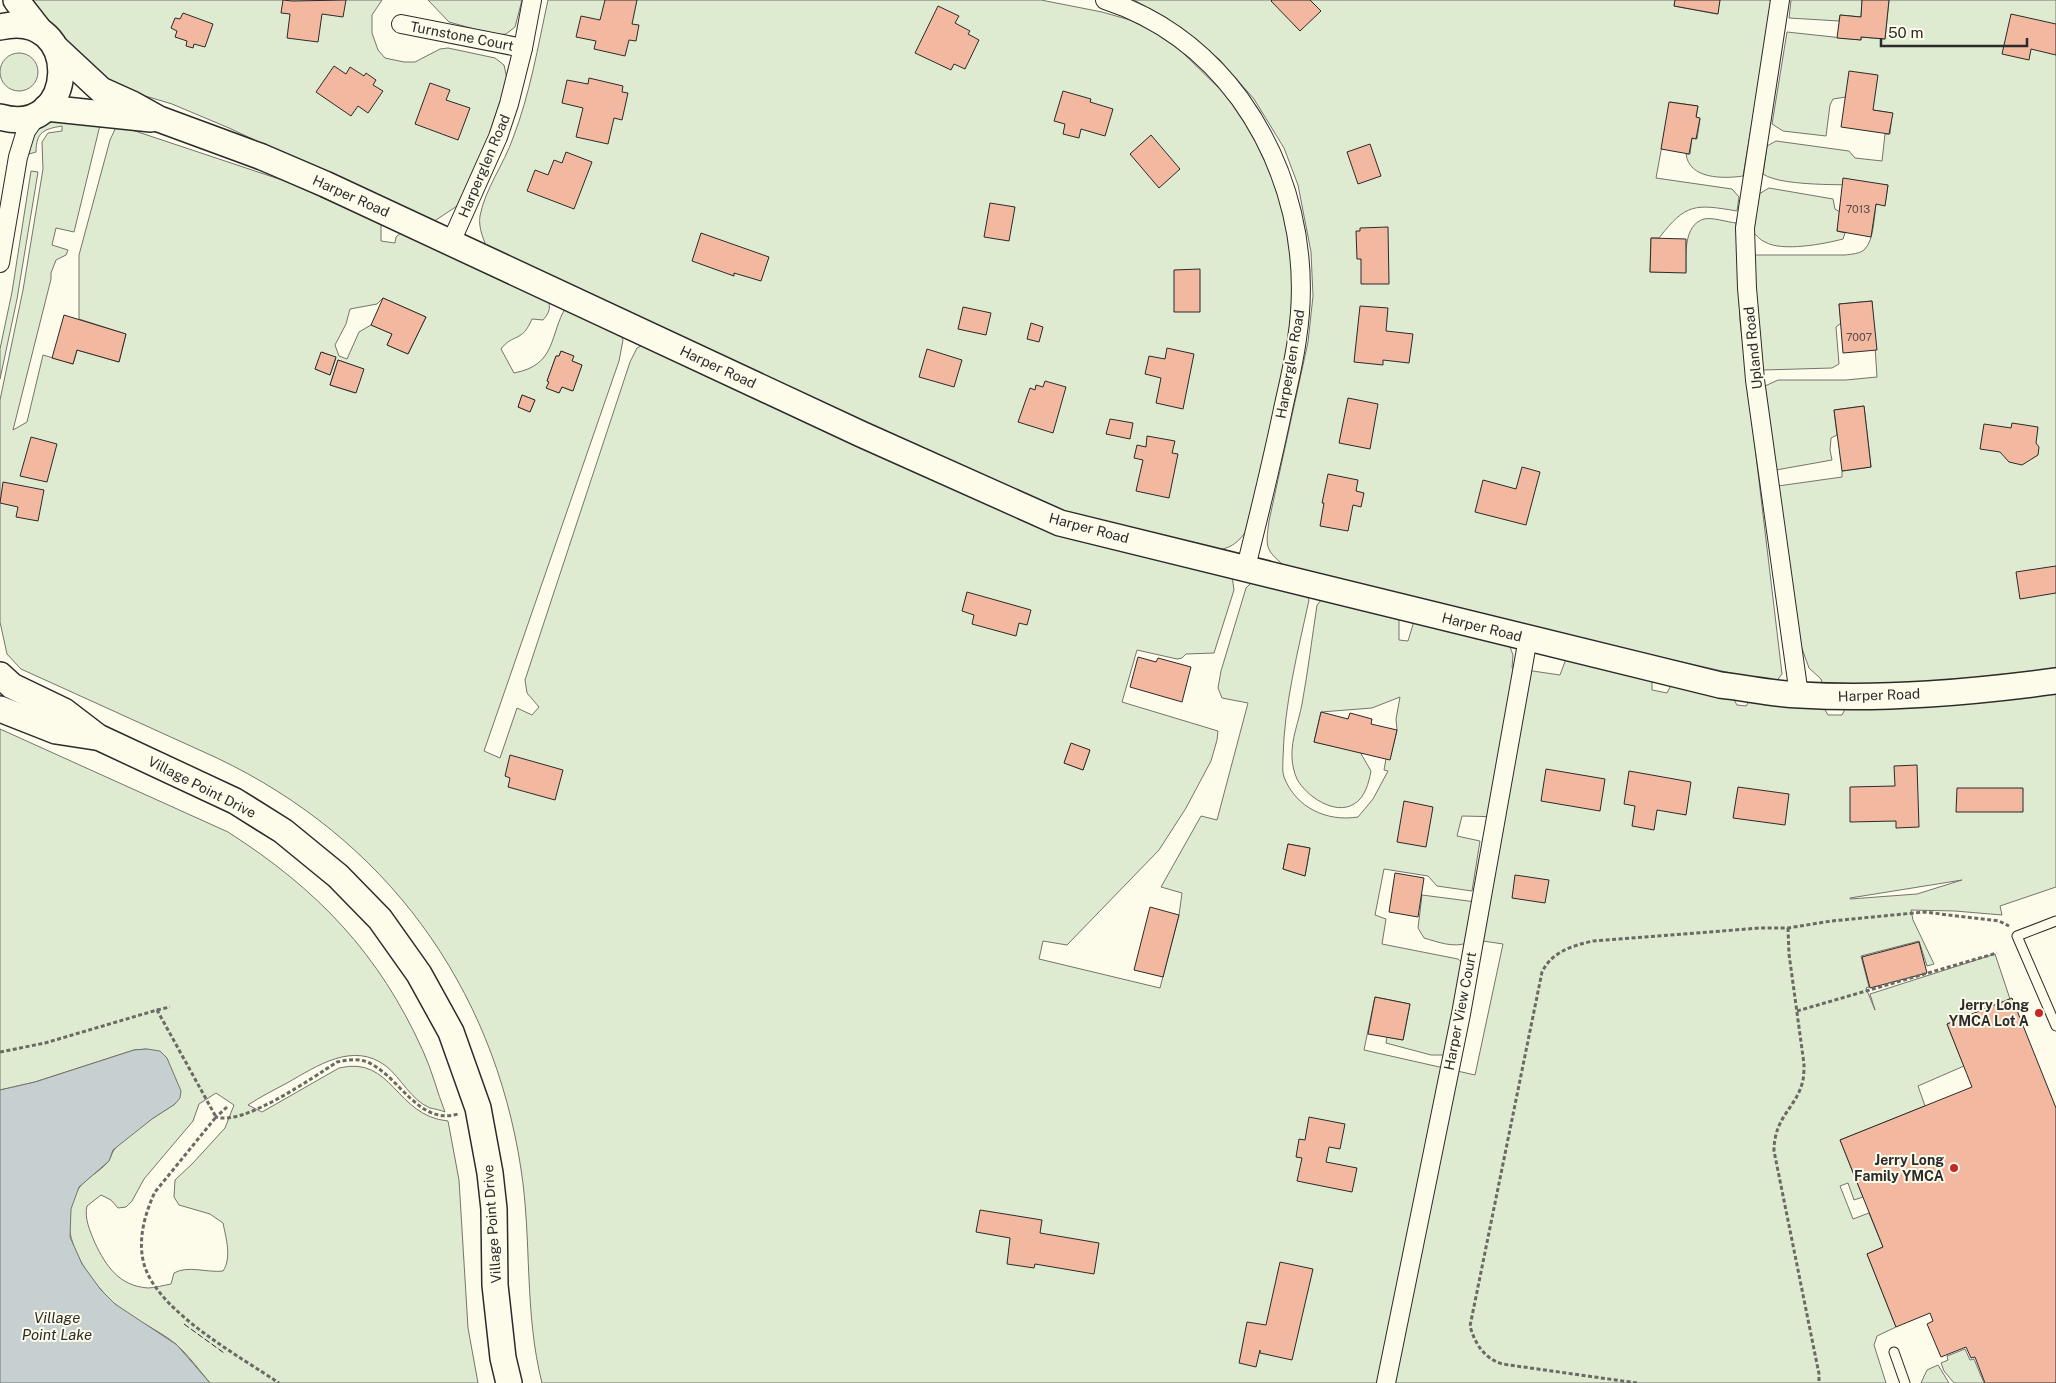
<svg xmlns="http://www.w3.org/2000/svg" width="2056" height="1383" font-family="'Public Sans',sans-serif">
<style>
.green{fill:#deebd1;stroke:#74746e;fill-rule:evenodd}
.water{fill:#c7d0d0;stroke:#74746e}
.building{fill:#f2b8a0;stroke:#2b2b2b}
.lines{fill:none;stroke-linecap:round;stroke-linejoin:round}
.lane-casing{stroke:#2b2b2b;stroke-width:11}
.street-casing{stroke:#2b2b2b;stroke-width:20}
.secondary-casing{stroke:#2b2b2b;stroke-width:28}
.path{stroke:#6a6964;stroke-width:3;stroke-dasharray:4 2.5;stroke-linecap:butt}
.lane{stroke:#fdfbea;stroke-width:9}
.street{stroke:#fdfbea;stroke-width:18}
.secondary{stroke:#fdfbea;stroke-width:25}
.fence{stroke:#2b2b2b;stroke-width:1;stroke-dasharray:6 2.5;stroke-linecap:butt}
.poi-dot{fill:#c62828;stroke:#fdfbea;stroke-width:2}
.labels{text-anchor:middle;stroke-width:4;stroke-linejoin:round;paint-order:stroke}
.number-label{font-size:11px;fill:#5d4e48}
.street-label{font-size:14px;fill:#2b2b2b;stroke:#fdfbea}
.poi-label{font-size:14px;font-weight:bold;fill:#2b2b2b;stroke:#fdfbea;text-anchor:end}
.water-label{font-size:15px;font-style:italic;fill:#2b2b2b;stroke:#fdfbea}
</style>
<rect width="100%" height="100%" fill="#fdfbea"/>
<g class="green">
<path d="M27,0H382L372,15V33L378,50L385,58L404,62H415L440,49L448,48L495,58L504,65L507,79L490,138L457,206L433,222L420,218L229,128L172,104L122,89L81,63L54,25Z"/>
<path d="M428,0H522L515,27L506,34L496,35L449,22Z"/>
<path d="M548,0H1041L1102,12L1130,20L1152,31L1179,49L1231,100L1249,127L1268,162L1287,224L1294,274L1292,337L1248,528C1238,544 1230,549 1211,551L1114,526L1036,502L489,252C484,241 478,228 480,216C485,189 504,164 513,138C530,94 538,46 548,0Z"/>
<path d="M1134,0H1675L1674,6L1717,14L1720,0H1770L1772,5L1743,176C1723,179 1689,179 1686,154H1690L1692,138L1697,139L1700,119L1696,117L1698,106L1670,102L1656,178L1732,189L1739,197L1737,211C1695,204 1686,203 1659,238H1651L1650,272H1686C1686,256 1683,225 1704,219C1712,217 1727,222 1736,223L1740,321L1782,674L1775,683L1572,637L1288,569C1266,550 1265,550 1269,521L1308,342L1313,296L1311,252L1298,185L1284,148L1254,99L1219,59L1165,17Z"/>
<path d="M1791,0H1862L1861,17L1840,15L1839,21L1789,18Z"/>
<path d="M1889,0H2056V671L1967,682L1823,686L1821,679L1809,668L1800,643L1778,486L1842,477V471L1871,467L1864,406L1834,410L1837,435L1831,438L1830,450L1832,460L1776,470L1765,386L1778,380H1846L1877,377L1872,301L1839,304L1841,323L1836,327L1839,364L1832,368L1763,370L1751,255H1845C1852,254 1860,254 1865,249C1874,239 1874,217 1876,204L1885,205L1888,185C1860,184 1783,188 1763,174L1767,146L1776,141L1849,151L1855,158L1882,161L1885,134H1890L1892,113L1873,110L1846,97L1833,99L1830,105L1826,136L1783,131L1772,124L1787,32L1861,40V37L1885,39Z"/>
<circle cx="19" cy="72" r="19"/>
<path d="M52,121H101L74,232L56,228L52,245L68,250L66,255L56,260L51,273V279L13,430L27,422L43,355L73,364L77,350L119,362L126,334L79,319V255L110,140L117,125L285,181L381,224V241L395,243L396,237L402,232L548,299C551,309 549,313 543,320L532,319C522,343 513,333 501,349L514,373C557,365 549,335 566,307L620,333L623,340L619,361L484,751L500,758L517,708L532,715L539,707L527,693L525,680L630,362L637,348L645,344L986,503L1232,576L1234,590L1214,653L1186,654L1182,658L1177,659L1137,650L1122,702L1218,731L1217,740L1211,761L1186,808L1159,850L1067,945L1043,941L1039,959L1160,988L1179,915L1182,893L1161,887L1201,816L1217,820L1248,703L1222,698L1218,688L1221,671L1246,588L1253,581L1307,594L1309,600C1298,651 1284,705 1283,758C1283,764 1282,772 1284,777C1296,808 1327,822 1358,817L1373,799L1388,771L1384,770L1386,759H1390L1397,730L1396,719L1400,697L1372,708L1321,712L1314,742L1360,752L1371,771C1369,782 1365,798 1354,804C1335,816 1306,796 1297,779C1294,773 1292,763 1292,757C1291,739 1299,721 1302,704C1308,671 1312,638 1317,605L1322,599L1399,617V640L1408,641L1414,621L1509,644L1513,655L1512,668L1560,675L1566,659L1652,680V690L1667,693L1671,685L1733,698L1737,705L1746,706L1750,700L1824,708L1828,715H1842L1845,709L2056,692V887L2000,906L2002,915L1955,911L1911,910L1913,920L1934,964L1927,966L1919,941L1861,956L1869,987L1866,988L1875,1010L1870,994L1995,954L2010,999L1947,1024L1964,1066L1918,1086L1925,1106L1840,1140L1863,1197L1854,1200L1848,1183L1840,1186L1853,1219L1869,1213L1883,1247L1867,1254L1896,1327L1877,1336L1874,1345L1886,1383H542C524,1312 532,1240 521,1169C493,985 385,838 217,758L21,669L7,654L0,622V400L23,290L43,169L42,142L48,133L62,131V126C44,129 36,132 36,152L29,154C27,137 37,125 52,121ZM383,298L426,317L408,354L387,345L392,334L371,325L359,332L347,359L339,356L335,345L346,324L350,309L377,304ZM561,351L573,356L572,361L582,365L572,391L562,387L559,393L547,388L549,382L547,381L556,356H559ZM322,352L336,358L330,375L315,369ZM338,360L363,369L355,393L330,385ZM522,395L535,400L530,412L518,407ZM1071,744L1090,750L1083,770L1064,763ZM1462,816L1504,817L1483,941L1503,944L1475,1075L1364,1050L1375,997L1410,1004L1403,1040L1387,1037L1386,1043L1431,1055H1444L1463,963L1458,959L1382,944L1386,919L1375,915L1384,869L1428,876L1437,886L1472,891L1480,841L1457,836ZM1288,844L1310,848L1305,876L1283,869ZM1962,880L1917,894L1850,899V898Z"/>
<path d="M31,171L38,172L17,299L0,379V349L12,292Z"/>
<path d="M1769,188L1833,199L1835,209L1840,212L1837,231L1845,233L1843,239C1824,244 1782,252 1765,242C1760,240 1756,235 1753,232L1759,194Z"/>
<path d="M0,729L228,832C317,889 379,953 423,1051C432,1070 437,1092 445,1112C440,1110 435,1109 430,1108C411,1100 401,1078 386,1066C353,1041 317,1066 287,1083C274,1090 260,1097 248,1105L262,1112L339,1068C393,1055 395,1116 448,1121L459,1180L468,1328L478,1383H210C200,1371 189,1356 177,1345C158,1329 133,1320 114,1303C85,1276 52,1228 79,1188C85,1179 99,1172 107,1163C111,1159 111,1154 114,1150C126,1134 158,1115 175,1104L147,1049L134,1050L35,1082L0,1090ZM216,1093L234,1105L225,1128L193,1163L175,1180L174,1197L179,1205L210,1214L223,1223C226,1238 232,1258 223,1271C207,1273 188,1265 174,1273L171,1284C164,1285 155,1288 148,1288C119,1286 106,1266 95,1243C90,1231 84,1218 87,1206L101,1195L111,1200L118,1208L126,1207L132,1201L144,1179L193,1121L199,1104Z"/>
<path d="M1422,895L1476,902L1467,943C1453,948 1438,942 1424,938L1418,928Z"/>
<path d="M1965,1349L1970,1360L1974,1359L1984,1383H1954L1944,1371L1941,1363L1948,1360L1947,1356Z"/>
<path d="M1938,1365L1949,1383H1921L1927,1370Z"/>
</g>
<path class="water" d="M147,1049L160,1051L167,1058L181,1091L180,1098L175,1104L152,1119L123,1142L113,1150L109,1161L79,1187L71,1209L70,1237L82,1264L101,1290L115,1304L177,1345L210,1383H0V1090L35,1082L134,1050Z"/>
<g class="building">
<path d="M283,0L292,1L346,0L343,17L322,14L318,42L287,38L290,14L281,13Z"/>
<path d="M605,0H637L632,24L639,25L636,41L629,40L625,56L594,49L596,41L576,37L581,16L600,20Z"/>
<path d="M1272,0H1310L1321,11L1300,31L1271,1Z"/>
<path d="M1675,0H1720L1718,14L1674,6Z"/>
<path d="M1862,0H1889L1885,39L1861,37V40L1837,38L1840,15L1861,17Z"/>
<path d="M938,6L959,16L955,23L970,31L968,34L979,40L965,69L954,64L951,70L915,53Z"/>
<path d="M183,13L213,24L205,47L194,44L193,48L186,46L187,41L175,37L177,31L171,28L175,18L180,19Z"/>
<path d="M2011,14L2056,24V55L2031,49L2029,60L2002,54Z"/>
<path d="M334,66L346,74L350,67L364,76L366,73L376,80L373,85L383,91L368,113L358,106L351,116L316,92Z"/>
<path d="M1849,71L1878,75L1873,110L1893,113L1889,134L1841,127Z"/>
<path d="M589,78L623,86L622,92L628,93L622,120L614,118L608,144L576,137L583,108L562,103L567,80L588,84Z"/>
<path d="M430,83L450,90L446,100L470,108L458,140L415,124Z"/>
<path d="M1063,91L1091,99L1090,102L1113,109L1105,136L1081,129L1079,138L1063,134L1065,124L1054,121Z"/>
<path d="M1669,102L1698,106L1696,117L1700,118L1696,139L1692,138L1689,154L1661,149Z"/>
<path d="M1151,135L1180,169L1159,188L1130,154Z"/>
<path d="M1370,144L1381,176L1358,184L1347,152Z"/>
<path d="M566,152L592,162L574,209L527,191L535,170L548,175L554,160L562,163Z"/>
<path d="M1843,178L1888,185L1885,206L1876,204L1871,237L1837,231Z"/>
<path d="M990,203L1015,207L1009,241L984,237Z"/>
<path d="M1388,227L1389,284H1361V259H1357L1356,231H1360V228Z"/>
<path d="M701,233L769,257L761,281L734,273V276L692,261Z"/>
<path d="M1651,238L1686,239V273L1650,272Z"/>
<path d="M1200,269V312H1174V270Z"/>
<path d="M383,298L426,317L408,354L387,345L392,334L371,325Z"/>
<path d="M1872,301L1877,350L1843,353L1839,304Z"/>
<path d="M1360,306L1388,308L1386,331L1413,334L1409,363L1383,360V365L1354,362Z"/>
<path d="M963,307L991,313L986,335L958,329Z"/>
<path d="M64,315L126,334L119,362L77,350L73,364L52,358Z"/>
<path d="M1031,323L1043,327L1039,342L1027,339Z"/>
<path d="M1167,348L1194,354L1183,409L1156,403L1161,378L1145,374L1149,356L1165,359Z"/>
<path d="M927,349L962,360L954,387L919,377Z"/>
<path d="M561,351L574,356L572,361L582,365L573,391L562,387L559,393L546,388L549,382L547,381L556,356H559Z"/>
<path d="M321,352L336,357L330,375L315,369Z"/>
<path d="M338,360L364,369L356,393L330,385Z"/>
<path d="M1045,381L1066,387L1053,433L1018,422L1030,388L1035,390L1036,385L1043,387Z"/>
<path d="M522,395L535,400L530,412L518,407Z"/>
<path d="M1348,398L1378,404L1370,449L1339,443Z"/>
<path d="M1864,406L1871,467L1842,471L1834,410Z"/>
<path d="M1110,419L1133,423L1130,439L1106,434Z"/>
<path d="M2012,423L2038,427L2036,443L2039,447L2038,455L2022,465L2009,462L2000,452L1980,449L1984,424L2011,428Z"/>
<path d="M1147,436L1175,441L1172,453L1178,454L1169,498L1136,491L1143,460L1134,458L1137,445L1146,447Z"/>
<path d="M31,437L57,444L47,482L20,476Z"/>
<path d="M1522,467L1540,472L1526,525L1475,512L1483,480L1516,489Z"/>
<path d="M1328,474L1358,480L1356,491L1364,493L1361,507L1353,505L1348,531L1320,526L1324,503H1322Z"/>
<path d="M3,482L44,490L38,521L16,517L18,507L0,503Z"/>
<path d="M2056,566V593L2020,599L2016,572Z"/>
<path d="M967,592L1031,610L1027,625L1019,623L1016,636L972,624L974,615L962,611Z"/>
<path d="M1138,657L1156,662L1158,658L1191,667L1182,702L1130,687Z"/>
<path d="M1321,712L1348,719L1350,713L1372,719L1371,724L1397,730L1390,760L1314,742Z"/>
<path d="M1071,743L1090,750L1083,770L1064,763Z"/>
<path d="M510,755L563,770L555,800L508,787L510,778L505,776Z"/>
<path d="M1917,765L1919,827L1896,828V821L1850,822V787L1895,786L1894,766Z"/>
<path d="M1546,769L1605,779L1600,811L1541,801Z"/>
<path d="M1629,771L1691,782L1686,815L1657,810L1654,830L1632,826L1635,806L1624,804Z"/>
<path d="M1738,787L1789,794L1785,825L1733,818Z"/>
<path d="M1957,788H2023V812H1956Z"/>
<path d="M1404,801L1433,807L1426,847L1397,842Z"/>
<path d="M1288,844L1310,848L1305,876L1283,869Z"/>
<path d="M1395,873L1424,878L1418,917L1389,912Z"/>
<path d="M1515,875L1549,880L1545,903L1512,898Z"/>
<path d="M1150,907L1179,915L1163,977L1134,970Z"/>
<path d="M1919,942L1927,973L1870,988L1862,957Z"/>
<path d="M1375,997L1410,1004L1403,1040L1368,1034Z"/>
<path d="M2012,998L2056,1108V1383H1985L1975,1357L1971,1358L1966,1347L1941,1357L1927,1324L1933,1321L1930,1313L1896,1327L1867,1254L1883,1247L1840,1140L1972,1087L1947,1024Z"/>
<path d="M1309,1117L1345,1124L1340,1149L1329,1147L1326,1162L1357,1168L1352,1192L1297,1181L1302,1158L1296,1157L1299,1139L1305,1140Z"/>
<path d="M980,1210L1042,1220L1040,1233L1099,1243L1094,1274L1035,1264L1034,1268L1007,1264L1010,1238L976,1232Z"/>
<path d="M1280,1262L1313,1269L1292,1360L1260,1353V1350L1256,1367L1239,1363L1247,1322L1266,1325Z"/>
</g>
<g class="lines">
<defs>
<g id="lane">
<path d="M2056,921L2017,936L2056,1026"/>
<path d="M1894,1352L1905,1383"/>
</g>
<g id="street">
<path d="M1105,0C1160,18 1206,53 1240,99C1290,169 1310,254 1297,339C1294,362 1288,386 1283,409C1272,462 1259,515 1246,567"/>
<path d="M1780,0L1745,228L1747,288L1755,380L1799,695"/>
<path d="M401,24L523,48"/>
<path d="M451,242L498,137L509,104L523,48L532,0"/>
<path d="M0,263L18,157L26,131L38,114"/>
<path d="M1386,1383L1461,1014L1528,638"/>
</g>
<g id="secondary">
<path d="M16,0L41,32"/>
<path d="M0,27C84,7 78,140 0,117"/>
<path d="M57,49L101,90L132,104L159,119L262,157L325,184L861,434L1060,523L1720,685C1747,688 1774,694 1800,695C1885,700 1972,692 2056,681"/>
<path d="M46,108L151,119"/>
<path d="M0,675L12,686L64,711L98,737L235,801L283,831L338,876L380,919L419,974L451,1032L478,1108L490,1173L494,1209L495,1285L503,1358L509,1383"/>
<path d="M0,709L56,731L95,737"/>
</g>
</defs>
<use href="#lane" class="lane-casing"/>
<use href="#street" class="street-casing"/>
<use href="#secondary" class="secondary-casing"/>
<g class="path">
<path d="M1788,928L1789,954L1804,1064C1804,1069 1804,1075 1803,1080C1797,1108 1774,1116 1774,1151L1819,1374V1383"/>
<path d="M157,1010L170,1007"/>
<path d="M1797,1011L1997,953"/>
<path d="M0,1052L45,1043L157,1010L216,1117L155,1192C144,1215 136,1245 146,1270C164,1315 239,1356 279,1383"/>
<path d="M227,1107L216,1117C244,1126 312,1078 337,1062C347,1060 358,1058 367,1062C399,1075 418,1126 458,1114"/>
<path d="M1637,1383L1502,1364C1484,1358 1475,1344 1470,1326L1542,972C1552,952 1571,946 1593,941L1760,928H1788L1831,921L1924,912L1999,921L2009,926"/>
</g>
<use href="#lane" class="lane"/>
<use href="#street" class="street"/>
<use href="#secondary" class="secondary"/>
<path class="fence" d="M184,1324L224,1353"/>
</g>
<g class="poi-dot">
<circle cx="2039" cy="1013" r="5"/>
<circle cx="1954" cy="1168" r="5"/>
</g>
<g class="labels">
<g class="number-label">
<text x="1858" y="213">7013</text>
<text x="1859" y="341">7007</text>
</g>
<g class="street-label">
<text transform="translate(462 36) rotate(11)" y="5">Turnstone Court</text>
<text transform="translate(484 166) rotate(-67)" y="5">Harperglen Road</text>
<text transform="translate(351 196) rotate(24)" y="5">Harper Road</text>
<text transform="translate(1753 348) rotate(-96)" y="5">Upland Road</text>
<text transform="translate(1290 364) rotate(-80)" y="5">Harperglen Road</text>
<text transform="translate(718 367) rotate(25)" y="5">Harper Road</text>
<text transform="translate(1089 528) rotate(15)" y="5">Harper Road</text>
<text transform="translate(1482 627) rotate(14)" y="5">Harper Road</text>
<text transform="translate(1879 695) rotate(-2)" y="5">Harper Road</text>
<text transform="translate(202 787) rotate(27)" y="5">Village Point Drive</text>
<text transform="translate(1460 1011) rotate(-79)" y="5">Harper View Court</text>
<text transform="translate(492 1224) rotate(-94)" y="5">Village Point Drive</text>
</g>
<g class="poi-label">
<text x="2029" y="1010">Jerry Long<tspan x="2029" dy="16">YMCA Lot A</tspan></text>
<text x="1944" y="1165">Jerry Long<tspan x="1944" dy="16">Family YMCA</tspan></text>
</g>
<g class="water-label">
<text x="57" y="1323">Village<tspan x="57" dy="17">Point Lake</tspan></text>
</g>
</g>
<path d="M1881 38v8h146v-8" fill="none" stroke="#2b2b2b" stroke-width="2.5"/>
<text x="1888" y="38" font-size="15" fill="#2b2b2b" stroke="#fdfbea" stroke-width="4" paint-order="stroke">50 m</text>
</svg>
